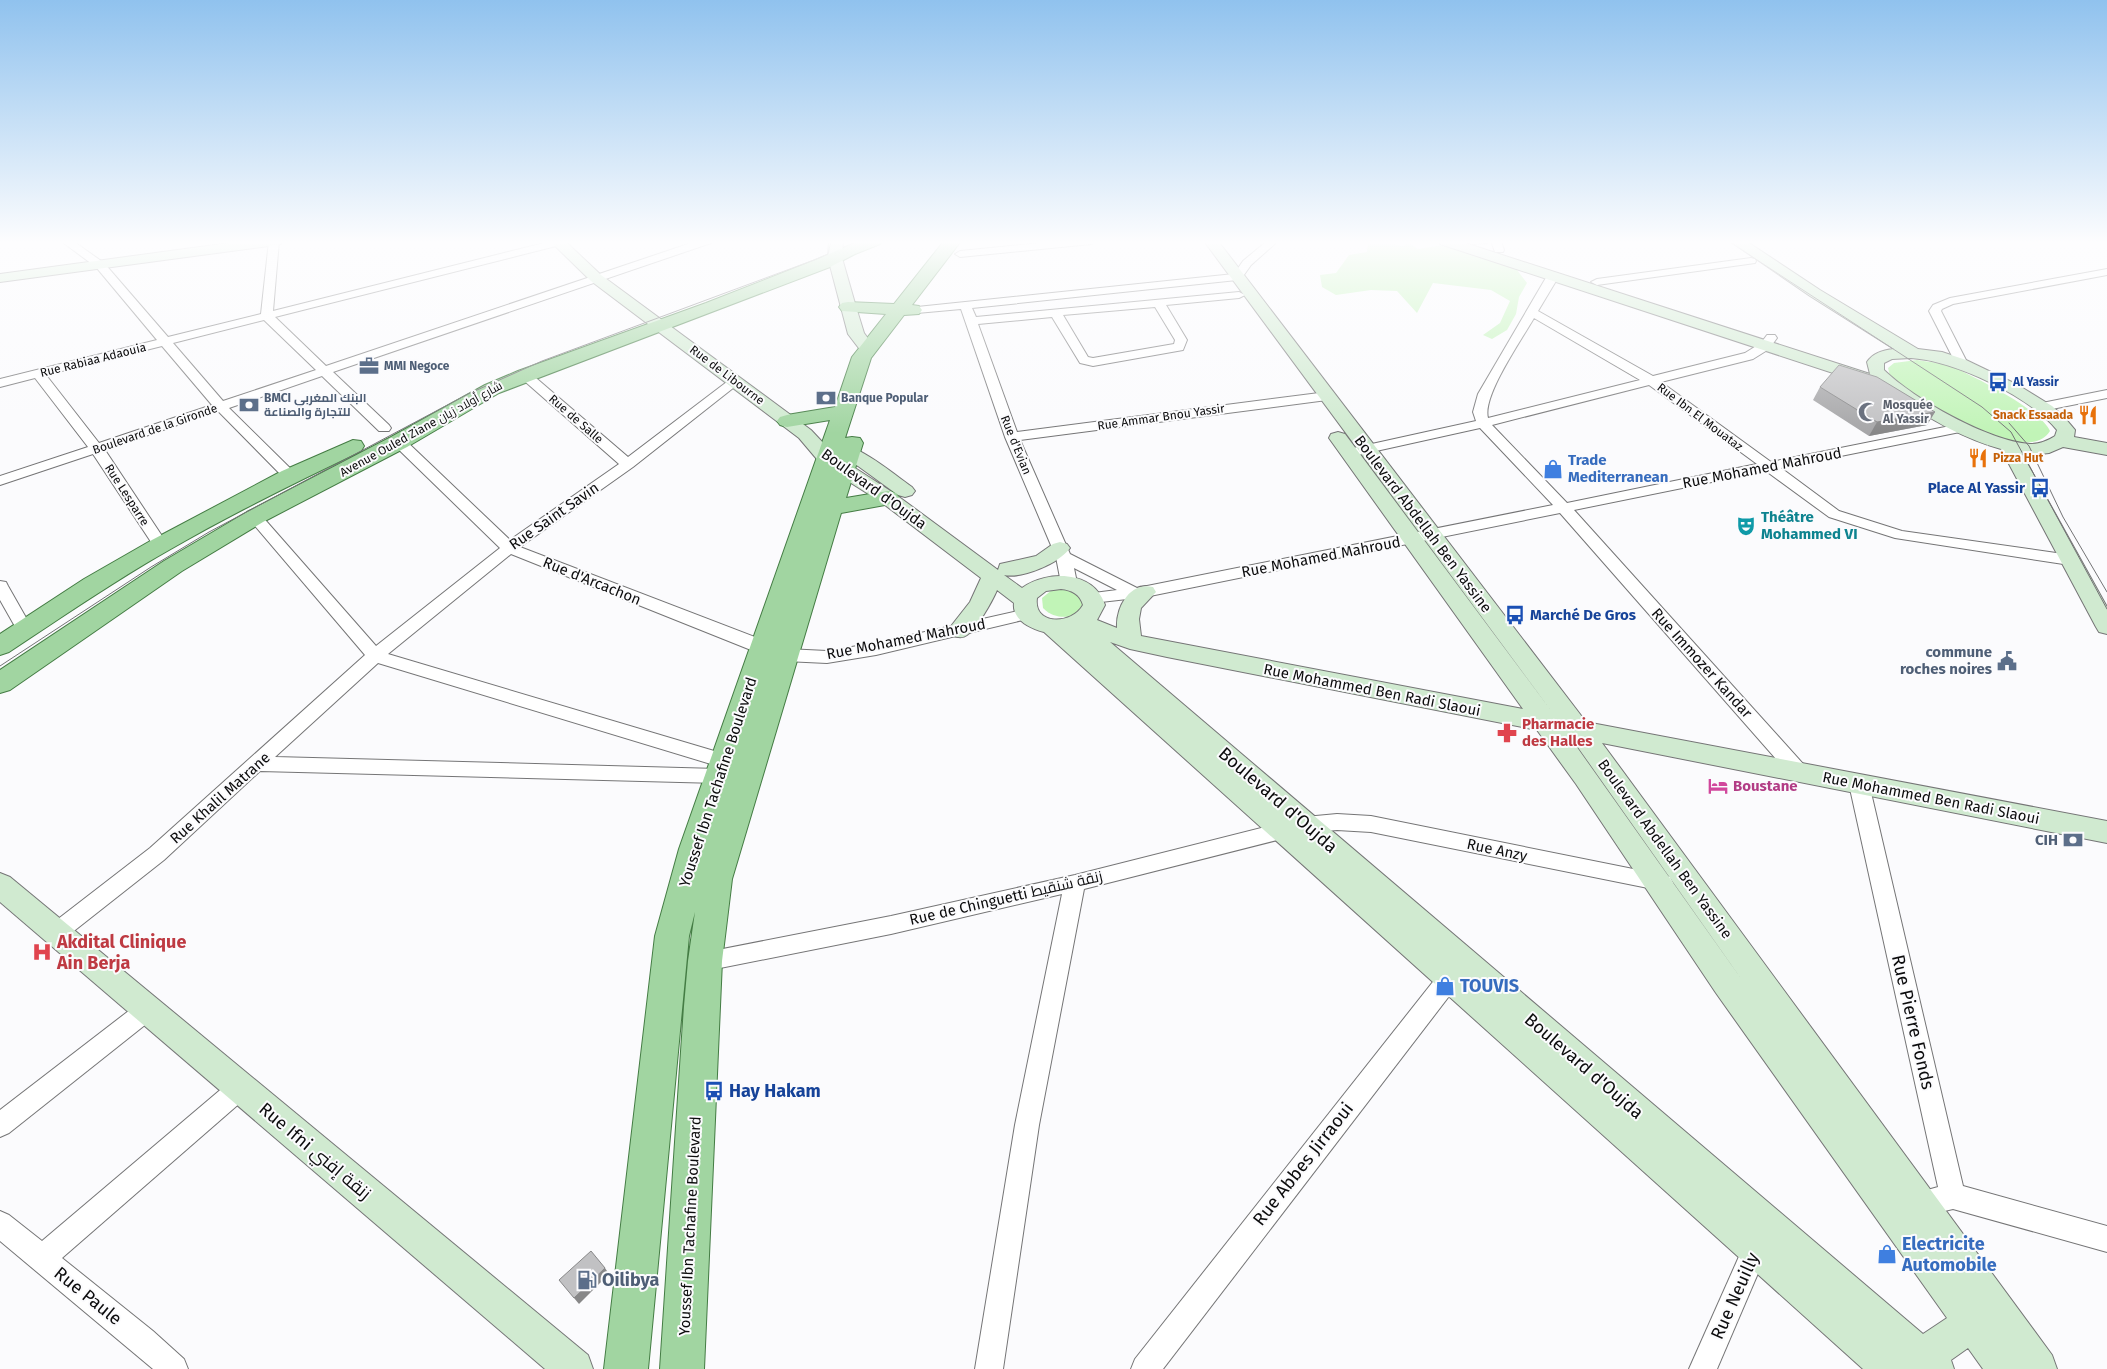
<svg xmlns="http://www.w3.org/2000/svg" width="2107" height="1369" font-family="'Fira Sans',Cairo,sans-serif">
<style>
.green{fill:#c1f4b7}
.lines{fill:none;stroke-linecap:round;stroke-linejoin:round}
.street-casing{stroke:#757576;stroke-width:2}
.secondary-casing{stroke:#757576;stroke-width:2}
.primary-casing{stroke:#447c44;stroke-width:2}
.street{fill:#fff;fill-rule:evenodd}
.secondary{fill:#d0ead0;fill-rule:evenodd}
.primary{fill:#a1d5a1;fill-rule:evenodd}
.tram{stroke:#737375;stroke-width:1}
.wall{fill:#a6a6a8}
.shaded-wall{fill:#878788}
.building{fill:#c1c1c3;stroke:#878788}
.labels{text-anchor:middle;stroke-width:4;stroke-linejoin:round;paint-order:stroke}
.far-street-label{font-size:12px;fill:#0c0c0d;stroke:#fbfbfd}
.far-service-label{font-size:12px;font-weight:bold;fill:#4e5e75;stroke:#fbfbfd;text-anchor:start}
.far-transit-label{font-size:12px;font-weight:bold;fill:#164399;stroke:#fbfbfd;text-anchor:start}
.far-worship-label{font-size:12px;font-weight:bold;fill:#5b616d;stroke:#fbfbfd;text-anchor:start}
.far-food-label{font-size:12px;font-weight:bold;fill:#c56008;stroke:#fbfbfd;text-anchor:end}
.shop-label{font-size:15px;font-weight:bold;fill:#366cbe;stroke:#fbfbfd;text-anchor:start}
.street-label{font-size:15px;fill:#0c0c0d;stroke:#fbfbfd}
.transit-label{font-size:15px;font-weight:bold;fill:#164399;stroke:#fbfbfd;text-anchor:end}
.culture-label{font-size:15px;font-weight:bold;fill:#0d838f;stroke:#fbfbfd;text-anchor:start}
.service-label{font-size:15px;font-weight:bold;fill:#4e5e75;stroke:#fbfbfd;text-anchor:end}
.health-label{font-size:15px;font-weight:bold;fill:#be3a42;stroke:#fbfbfd;text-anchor:start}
.hotel-label{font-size:15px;font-weight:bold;fill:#b23c85;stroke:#fbfbfd;text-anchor:start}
.near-street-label{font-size:18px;fill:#0c0c0d;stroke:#fbfbfd}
.near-health-label{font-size:18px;font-weight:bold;fill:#be3a42;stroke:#fbfbfd;text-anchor:start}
.near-shop-label{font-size:18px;font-weight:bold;fill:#366cbe;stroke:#fbfbfd;text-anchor:start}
.near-transit-label{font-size:18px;font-weight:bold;fill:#164399;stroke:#fbfbfd;text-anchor:start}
.near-service-label{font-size:18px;font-weight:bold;fill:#4e5e75;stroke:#fbfbfd;text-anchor:start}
</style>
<rect width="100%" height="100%" fill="#fbfbfd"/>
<g class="green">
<path d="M1383,243L1403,246L1410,243L1418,249L1449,244L1517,270L1527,283L1519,297L1516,314L1507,330L1492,339L1483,335L1500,323L1510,301L1491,290L1433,283L1417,313L1397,291L1371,290L1336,295L1322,287L1320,275L1336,273L1349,255L1367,252L1368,244Z"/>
<path d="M1917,360C1930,362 1942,363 1955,368C1977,378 2041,410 2050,431C2028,467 1934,408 1911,392C1905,388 1896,384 1892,379C1889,376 1889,371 1888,368L1894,363Z"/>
<path d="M1067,588L1087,601L1074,616C1062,618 1052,617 1043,608L1042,598L1052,590Z"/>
</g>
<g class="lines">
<defs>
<g id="street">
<path d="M61,241H73L104,263L168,337L261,314L269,241H279L273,311L552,241H569L568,243L275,317L326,366L697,241H712L711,243L333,372L389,425L391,428L389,431H379L322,376L229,408L295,473L297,476L295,479H285L218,411L105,450L168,545L165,548H155L93,454L0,485V476L88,447L35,378L0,387V379L157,340L96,267ZM264,320L316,370L223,401L173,343ZM162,346L212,405L99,443L46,375Z"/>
<path d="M1060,241H1096L1091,244L960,257L955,254L960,251Z"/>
<path d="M1267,241H1278L1251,265L1241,279L1237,280L972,308L976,317L1239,292L1245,295L1239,298L1166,305L1187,340L1183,350L1093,366L1080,363L1052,317L978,324L1017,432L1327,392L1333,396L1327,400L1020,440L1070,554L1137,588L1553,505L1480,428L1349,457L1342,453L1349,449L1476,421L1473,412L1478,394L1547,276L1553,273L1559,276L1538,311L1653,376L1745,353L1761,343L1767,335H1775L1777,338L1769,349L1753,359L1661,382L1771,462L1960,424L1967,428L1960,432L1781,468L1839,511L1902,531L2070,555L2075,557L2078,560L2075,563L2070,565L1895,538L1829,517L1766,471L1574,510L1805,766L1807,771L1805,776L1798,778L1791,776L1560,513L1145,597L1092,603L1086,602L1084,598L1086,594L1117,590L1074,568L1077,583L1075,587H1063L1061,583L1056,557L1005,437L961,309L917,313L911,310L917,307L1234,274L1243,261ZM1155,307L1175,340L1174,344L1093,358L1088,357L1063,315ZM1534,318L1640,380L1488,418C1482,396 1522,339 1534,318ZM1649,385L1757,464L1567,503L1492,425Z"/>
<path d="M1469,241H1488L1487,243L1470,244Z"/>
<path d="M1491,241H1501L1504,250L1503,252H1495Z"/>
<path d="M1751,258L1755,259L1756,261L1755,263L1597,285L1591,282L1597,279Z"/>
<path d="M2107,269V275L1953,304L1942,309L1941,311L1968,364L1962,368L1956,364L1929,311L1933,305L1950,298Z"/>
<path d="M525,371L529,372L628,457L732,378H740L742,381L633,467L520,547L786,649L827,651L876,643L1027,609L1033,610L1035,614L1033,618L1027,619L876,655L827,663L785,661L756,652L511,554L388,654L731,756L733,761L731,766L724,768L378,663L275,757L718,769L725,771L727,776L725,781L718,783L260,771L164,860L65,938L57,941L49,938L46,932L49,926L150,848L365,655L250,520L248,517L250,514H260L376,646L500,548L394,445L392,442L394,439H404L510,540L619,464L521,378L519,375L521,372Z"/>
<path d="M2107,390V398L2042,411L2035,407L2042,403Z"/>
<path d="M0,581L6,582L8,586L33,630L31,634L25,635L19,634L17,630L0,600Z"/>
<path d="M1859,777L1866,779L1869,784L1963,1186L2107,1226V1252L1953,1209L1915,1218L1906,1214L1902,1205L1906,1196L1938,1187L1849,784L1852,779Z"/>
<path d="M1337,814L1371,816L1663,875L1670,877L1673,883L1670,889L1663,891L1371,832L1337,830L1305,833L1084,889L1039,1125L1003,1369H975L1015,1125L1062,894L891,934L705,971L697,968L694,961L697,954L891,916L1075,875L1305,817Z"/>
<path d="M1455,961L1463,964L1466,971L1463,978L1163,1369H1131L1135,1359L1447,964Z"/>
<path d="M147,1000L155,1003L158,1010L155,1017L9,1133L0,1137V1110L139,1003Z"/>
<path d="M240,1077L248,1080L252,1088L248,1096L62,1258L153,1331L184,1359L188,1369H153L0,1241V1211L9,1215L42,1241L232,1080Z"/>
<path d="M1758,1230L1767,1234L1771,1243L1717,1369H1689L1749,1234Z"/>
</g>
<g id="secondary">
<path d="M244,241H283L281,244L276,245L0,282V274Z"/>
<path d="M550,241H565L601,275L811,430L827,447L829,444C852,438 893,474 912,487L915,491L912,495L905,497L898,495L858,466L832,453L895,494L998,570L1000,564L1036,556L1053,544L1060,542L1067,544L1070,548C1060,563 1022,579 1004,575L1022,588C1047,570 1094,570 1105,605L1097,620L1117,628C1116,608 1129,581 1153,587L1156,592L1141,608L1139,619L1141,636L1523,709L1329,438L1331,434L1338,432L1345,434L1555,716L1204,241H1218L1586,722L2107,821V843L1602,743L2052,1355L2057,1369H1983L1968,1348L1951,1360L1954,1369H1863L1044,632C1030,628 1012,620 1014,603L997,590C992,602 977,628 967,635C962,639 956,637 951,635L948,630L970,602L981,578L881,502L821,464L799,438L591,281ZM1061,589C1071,590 1080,594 1083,605C1072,625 1033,626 1037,598L1046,591ZM1110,642L1130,649L1167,657L1537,730L1576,784L1716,993L1947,1318L1923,1334ZM1569,736H1570L1747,987Z"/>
<path d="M829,241H843L842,258L856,307L864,333L875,348L873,351H861L848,334L828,258Z"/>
<path d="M1438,241H1459L1870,374L1867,362C1873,353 1883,350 1894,349L1810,296L1730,241H1746L1820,290L1918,349L1942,352L1966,360L2018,385L2052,406L2064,417L2075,430L2074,437L2107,443V455L2063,447L2049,453L2032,455L2022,454L2107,607V634L2099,632L2096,627L2001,449C1961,438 1924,416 1891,392L1440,244ZM1911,358C1955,361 2029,396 2057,430L2055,436C2047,441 2040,444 2030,444C1988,441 1914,399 1884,370V363L1892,359Z"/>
<path d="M0,873L10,877L588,1355L593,1369H545L0,902Z"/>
</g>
<g id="primary">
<path d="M859,241H882L880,244L855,254L830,267L499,393L407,447L263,522L182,571L10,690L0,693V670L164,561L247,512L391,437L485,385L518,371L706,303L818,259Z"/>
<path d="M944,241H961L912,305L919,306L922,310L919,314L904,315L871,358L845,438L852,437L860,438L863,443L846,498L888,491L896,493L899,498L896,503L841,513L732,879L722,961L704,1369H660L684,1006L688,961L695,912L689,936L648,1369H604L655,936L679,849L830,420L787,427L780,425L777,421L780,417L787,415L835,407L852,357L886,314L842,311L839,307L842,303L848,302L894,304Z"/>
<path d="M353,440L361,441L364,446L361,451C296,482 231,514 169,550C114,581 62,617 9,652L0,655V634L84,579L152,540L282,471Z"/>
</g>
</defs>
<use href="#street" class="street-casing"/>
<use href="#secondary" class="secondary-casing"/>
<use href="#primary" class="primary-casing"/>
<use href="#street" class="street"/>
<use href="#secondary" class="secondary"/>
<use href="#primary" class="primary"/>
<g class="tram">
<path d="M1728,241L1982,407L2011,432L2107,609"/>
<path d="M2009,423L2029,446L2063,517L2107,592"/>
<path d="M0,666L151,567L209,532L468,394L542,361L814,260L828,254L831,241"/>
</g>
</g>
<path class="wall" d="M1820,387L1935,412L1927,425L1869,436L1813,400Z"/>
<g class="shaded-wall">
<path d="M1935,412L1927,425L1869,436L1877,422Z"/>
<path d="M605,1268L609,1274L579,1304L574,1298Z"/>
</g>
<g class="building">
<path d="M1839,365L1877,377L1935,412L1877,422L1820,387Z"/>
<path d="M591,1251L605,1268L574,1298L559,1280Z"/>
</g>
<linearGradient id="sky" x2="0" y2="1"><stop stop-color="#90c2ee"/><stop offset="0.56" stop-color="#fdfdfe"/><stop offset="1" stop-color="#fdfdfe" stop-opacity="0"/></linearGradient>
<rect width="2107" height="433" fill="url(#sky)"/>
<defs>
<symbol id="office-bare" viewBox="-9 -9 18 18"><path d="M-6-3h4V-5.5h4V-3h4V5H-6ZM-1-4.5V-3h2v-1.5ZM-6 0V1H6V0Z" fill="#5c6f8a" stroke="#fbfbfd" stroke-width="2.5" paint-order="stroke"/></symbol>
<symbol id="bus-bare" viewBox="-9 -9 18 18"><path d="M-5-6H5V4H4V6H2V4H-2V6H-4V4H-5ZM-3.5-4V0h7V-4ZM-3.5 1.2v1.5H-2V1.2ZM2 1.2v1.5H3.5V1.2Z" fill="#1a4fb4" stroke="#fbfbfd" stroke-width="2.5" paint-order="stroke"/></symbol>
<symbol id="bank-bare" viewBox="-9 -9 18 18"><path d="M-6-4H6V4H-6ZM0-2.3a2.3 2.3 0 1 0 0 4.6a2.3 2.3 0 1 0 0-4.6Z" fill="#5c6f8a" stroke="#fbfbfd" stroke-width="2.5" paint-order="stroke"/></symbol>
<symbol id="mosque-bare" viewBox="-9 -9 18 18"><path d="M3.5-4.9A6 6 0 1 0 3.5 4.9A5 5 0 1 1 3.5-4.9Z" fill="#6b7280" stroke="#fbfbfd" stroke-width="2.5" paint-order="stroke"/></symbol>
<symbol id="restaurant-bare" viewBox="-9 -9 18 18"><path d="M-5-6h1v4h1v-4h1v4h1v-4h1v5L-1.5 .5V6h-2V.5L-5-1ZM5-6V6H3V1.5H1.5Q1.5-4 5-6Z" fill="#e8710a" stroke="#fbfbfd" stroke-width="2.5" paint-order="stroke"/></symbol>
<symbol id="shop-bare" viewBox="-9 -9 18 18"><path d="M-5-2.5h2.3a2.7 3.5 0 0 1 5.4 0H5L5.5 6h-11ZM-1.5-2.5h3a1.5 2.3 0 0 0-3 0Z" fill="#3f7fe0" stroke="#fbfbfd" stroke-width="2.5" paint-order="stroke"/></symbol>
<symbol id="theatre-bare" viewBox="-9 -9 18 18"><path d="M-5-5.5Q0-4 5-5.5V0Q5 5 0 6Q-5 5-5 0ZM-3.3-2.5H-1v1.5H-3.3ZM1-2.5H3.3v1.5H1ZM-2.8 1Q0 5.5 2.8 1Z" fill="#0f9aa8" stroke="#fbfbfd" stroke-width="2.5" paint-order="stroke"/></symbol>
<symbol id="civic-bare" viewBox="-9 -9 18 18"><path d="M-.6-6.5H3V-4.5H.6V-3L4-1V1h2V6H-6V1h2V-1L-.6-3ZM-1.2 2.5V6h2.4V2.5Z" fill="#5c6f8a" stroke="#fbfbfd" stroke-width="2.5" paint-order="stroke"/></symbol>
<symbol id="pharmacy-bare" viewBox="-9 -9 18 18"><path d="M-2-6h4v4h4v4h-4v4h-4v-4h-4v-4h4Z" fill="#e0444e" stroke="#fbfbfd" stroke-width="2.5" paint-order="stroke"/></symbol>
<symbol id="hotel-bare" viewBox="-9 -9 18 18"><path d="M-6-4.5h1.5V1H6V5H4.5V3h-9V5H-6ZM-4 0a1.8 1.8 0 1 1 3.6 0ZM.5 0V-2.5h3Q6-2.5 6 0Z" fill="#d1479c" stroke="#fbfbfd" stroke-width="2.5" paint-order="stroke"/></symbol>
<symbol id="hospital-bare" viewBox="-9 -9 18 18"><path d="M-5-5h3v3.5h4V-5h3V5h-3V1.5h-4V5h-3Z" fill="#e0444e" stroke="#fbfbfd" stroke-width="2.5" paint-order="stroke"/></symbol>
<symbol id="fuel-bare" viewBox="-9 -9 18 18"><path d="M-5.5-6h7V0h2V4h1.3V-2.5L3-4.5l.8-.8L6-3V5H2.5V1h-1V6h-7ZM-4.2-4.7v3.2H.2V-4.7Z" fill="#5c6f8a" stroke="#fbfbfd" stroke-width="2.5" paint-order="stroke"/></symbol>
</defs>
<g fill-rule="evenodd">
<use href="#office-bare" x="355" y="352" width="28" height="28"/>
<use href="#bus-bare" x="1984" y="368" width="28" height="28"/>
<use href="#bank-bare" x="812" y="384" width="28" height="28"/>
<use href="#bank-bare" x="235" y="391" width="28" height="28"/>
<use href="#mosque-bare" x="1854" y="398" width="28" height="28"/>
<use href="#restaurant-bare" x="2074" y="401" width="28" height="28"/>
<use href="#restaurant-bare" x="1964" y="444" width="28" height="28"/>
<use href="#shop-bare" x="1539" y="455" width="28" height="28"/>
<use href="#bus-bare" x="2026" y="474" width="28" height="28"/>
<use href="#theatre-bare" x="1732" y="512" width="28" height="28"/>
<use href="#bus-bare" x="1501" y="601" width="28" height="28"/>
<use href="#civic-bare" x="1993" y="647" width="28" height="28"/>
<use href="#pharmacy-bare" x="1493" y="719" width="28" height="28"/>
<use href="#hotel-bare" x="1704" y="772" width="28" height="28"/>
<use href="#bank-bare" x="2059" y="826" width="28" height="28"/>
<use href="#hospital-bare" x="28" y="938" width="28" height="28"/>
<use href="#shop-bare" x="1431" y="972" width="28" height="28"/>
<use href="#bus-bare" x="700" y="1077" width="28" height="28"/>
<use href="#shop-bare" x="1873" y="1240" width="28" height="28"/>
<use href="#fuel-bare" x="573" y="1266" width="28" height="28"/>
</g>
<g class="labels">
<g class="far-street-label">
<text transform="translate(93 360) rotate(-14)" y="4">Rue Rabiaa Adaouia</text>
<text transform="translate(727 375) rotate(37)" y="4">Rue de Libourne</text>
<text transform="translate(1161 417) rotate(-8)" y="4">Rue Ammar Bnou Yassir</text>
<text transform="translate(1700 417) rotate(37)" y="4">Rue Ibn El Mouataz</text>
<text transform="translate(576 419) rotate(41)" y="4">Rue de Salle</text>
<text transform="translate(155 429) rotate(-19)" y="4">Boulevard de la Gironde</text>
<text transform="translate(421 429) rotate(-29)" y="4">Avenue Ouled Ziane شارع أولاد زيان</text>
<text transform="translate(1016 445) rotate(68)" y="4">Rue d'Evian</text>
<text transform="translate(127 495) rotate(57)" y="4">Rue Lesparre</text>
</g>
<g class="far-service-label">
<text x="384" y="370">MMI Negoce</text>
<text x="264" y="402">BMCI البنك المغربي<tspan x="264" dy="14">للتجارة والصناعة</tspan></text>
<text x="841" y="402">Banque Popular</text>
</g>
<g class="far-transit-label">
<text x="2013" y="386">Al Yassir</text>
</g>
<g class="far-worship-label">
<text x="1883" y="409">Mosquée<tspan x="1883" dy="14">Al Yassir</tspan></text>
</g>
<g class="far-food-label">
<text x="2073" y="419">Snack Essaada</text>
<text x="1993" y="462" text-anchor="start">Pizza Hut</text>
</g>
<g class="shop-label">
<text x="1568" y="465">Trade<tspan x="1568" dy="17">Mediterranean</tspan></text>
</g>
<g class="street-label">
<text transform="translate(1762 468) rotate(-11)" y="5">Rue Mohamed Mahroud</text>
<text transform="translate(874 489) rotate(36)" y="5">Boulevard d'Oujda</text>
<text transform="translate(554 516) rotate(-35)" y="5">Rue Saint Savin</text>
<text transform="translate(1423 524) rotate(53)" y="5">Boulevard Abdellah Ben Yassine</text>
<text transform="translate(1321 557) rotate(-11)" y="5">Rue Mohamed Mahroud</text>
<text transform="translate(592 581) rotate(22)" y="5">Rue d'Arcachon</text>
<text transform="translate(906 639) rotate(-11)" y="5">Rue Mohamed Mahroud</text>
<text transform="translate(1702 663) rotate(48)" y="5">Rue Immozer Kandar</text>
<text transform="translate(1372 690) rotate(11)" y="5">Rue Mohammed Ben Radi Slaoui</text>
<text transform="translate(718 782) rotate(-72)" y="5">Youssef Ibn Tachafine Boulevard</text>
<text transform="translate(220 798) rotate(-42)" y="5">Rue Khalil Matrane</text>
<text transform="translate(1931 798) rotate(11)" y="5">Rue Mohammed Ben Radi Slaoui</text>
<text transform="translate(1665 849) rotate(54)" y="5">Boulevard Abdellah Ben Yassine</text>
<text transform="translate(1497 850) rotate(12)" y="5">Rue Anzy</text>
<text transform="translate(1006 898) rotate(-13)" y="5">Rue de Chinguetti زنقة شنقيط</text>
<text transform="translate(690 1226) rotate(-87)" y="5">Youssef Ibn Tachafine Boulevard</text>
</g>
<g class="transit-label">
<text x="2025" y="493">Place Al Yassir</text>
<text x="1530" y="620" text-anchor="start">Marché De Gros</text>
</g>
<g class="culture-label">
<text x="1761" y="522">Théâtre<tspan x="1761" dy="17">Mohammed VI</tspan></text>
</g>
<g class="service-label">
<text x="1992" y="657">commune<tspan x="1992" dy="17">roches noires</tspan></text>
<text x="2058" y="845">CIH</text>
</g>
<g class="health-label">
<text x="1522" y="729">Pharmacie<tspan x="1522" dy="17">des Halles</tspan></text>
</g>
<g class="hotel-label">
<text x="1733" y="791">Boustane</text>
</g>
<g class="near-street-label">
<text transform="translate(1278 800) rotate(41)" y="6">Boulevard d'Oujda</text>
<text transform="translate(1913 1022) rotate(77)" y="6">Rue Pierre Fonds</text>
<text transform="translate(1584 1066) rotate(41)" y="6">Boulevard d'Oujda</text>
<text transform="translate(315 1151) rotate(40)" y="6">Rue Ifni زنقة إفني</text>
<text transform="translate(1303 1164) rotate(-52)" y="6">Rue Abbes Jirraoui</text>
<text transform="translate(88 1296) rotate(39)" y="6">Rue Paule</text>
<text transform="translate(1735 1296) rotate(-66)" y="6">Rue Neuilly</text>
</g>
<g class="near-health-label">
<text x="57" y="948">Akdital Clinique<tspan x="57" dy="21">Ain Berja</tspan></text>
</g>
<g class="near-shop-label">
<text x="1460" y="992">TOUVIS</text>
<text x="1902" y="1250">Electricite<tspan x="1902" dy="21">Automobile</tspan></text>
</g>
<g class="near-transit-label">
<text x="729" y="1097">Hay Hakam</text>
</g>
<g class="near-service-label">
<text x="602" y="1286">Oilibya</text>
</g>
</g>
</svg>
